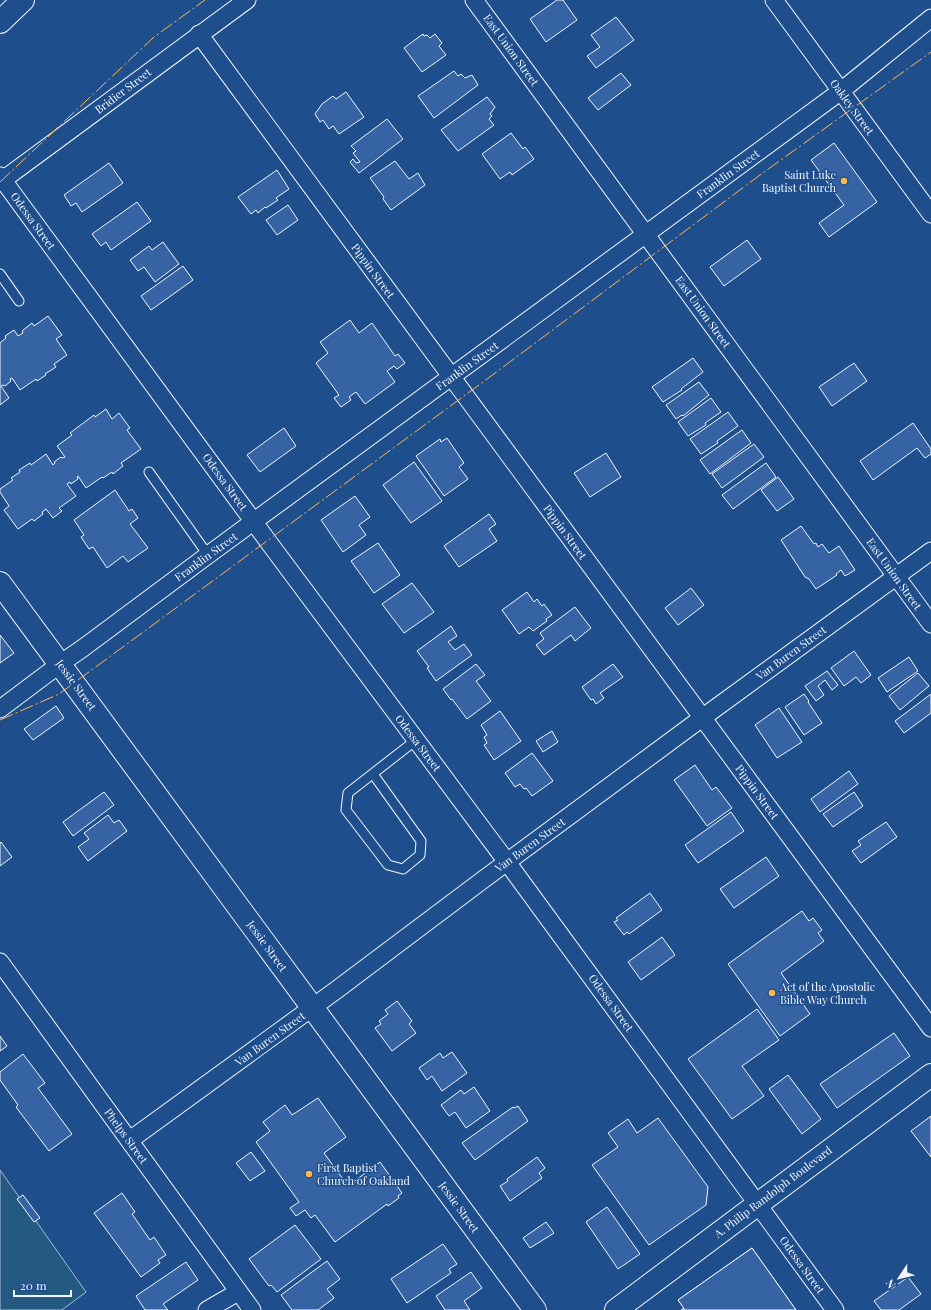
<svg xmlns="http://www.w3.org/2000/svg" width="931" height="1310" font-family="'Playfair Display',serif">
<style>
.green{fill:#245a82;stroke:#a8bbd7}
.building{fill:#3563a3;stroke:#f2f6ff}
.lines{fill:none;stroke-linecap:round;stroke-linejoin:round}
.lane-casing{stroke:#f2f6ff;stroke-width:11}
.street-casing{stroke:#f2f6ff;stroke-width:19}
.secondary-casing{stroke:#f2f6ff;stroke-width:24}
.highway-casing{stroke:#f2f6ff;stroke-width:24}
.lane{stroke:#1f4e8c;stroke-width:9}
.street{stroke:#1f4e8c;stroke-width:17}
.secondary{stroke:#1f4e8c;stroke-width:22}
.highway{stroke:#1f4e8c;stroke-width:22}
.power{stroke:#ffb74d;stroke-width:1;stroke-dasharray:14 3 2 3;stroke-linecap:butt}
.poi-dot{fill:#ffb74d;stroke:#1f4e8c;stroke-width:1.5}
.labels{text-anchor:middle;stroke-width:3;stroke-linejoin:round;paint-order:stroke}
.street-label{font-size:11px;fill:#f2f6ff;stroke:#1f4e8c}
.poi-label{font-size:11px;fill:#f2f6ff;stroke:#1f4e8c;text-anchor:start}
</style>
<rect width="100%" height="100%" fill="#1f4e8c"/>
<path class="green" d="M0,1170L86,1292L62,1310H0Z"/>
<g class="building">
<path d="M557,0H563L577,20L546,42L530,19Z"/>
<path d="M616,17L634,40L596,68L587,56L600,47L591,35Z"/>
<path d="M423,34L424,36L427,35L430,38L435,34L442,43L439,46L446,55L422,72L404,48Z"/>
<path d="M454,71L458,76L461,74L465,78L472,75L478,85L434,118L418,96Z"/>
<path d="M621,73L631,85L598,110L588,98Z"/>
<path d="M346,92L364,117L339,134L333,126L329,129L323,120L320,122L315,114L322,104L333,96L336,99Z"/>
<path d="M487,97L495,107L490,114L492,116L489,119L494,125L458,151L441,130Z"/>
<path d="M387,119L403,139L359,173L350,162L353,159L356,163L360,162L353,153L356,151L351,146Z"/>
<path d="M511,133L523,149L525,147L534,159L512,175L510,172L500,179L482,154Z"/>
<path d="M834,143L877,202L829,237L819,223L844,205L811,160Z"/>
<path d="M395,161L409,179L418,173L425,185L391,210L383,199L384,197L370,178Z"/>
<path d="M109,163L123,183L82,212L76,203L71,206L64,195Z"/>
<path d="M277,170L289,189L276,198L278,200L266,208L265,207L258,213L256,210L251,214L238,197Z"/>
<path d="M137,202L151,221L111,250L106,242L101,246L92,234Z"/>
<path d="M288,205L298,220L277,235L266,220Z"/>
<path d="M747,240L761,259L724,286L710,267Z"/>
<path d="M163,242L179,264L155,282L144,267L138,271L130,260L149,246L152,250Z"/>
<path d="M183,266L193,280L151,310L141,296Z"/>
<path d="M48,316L62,335L56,339L67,355L54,364L56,367L45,374L46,375L37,381L36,379L20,390L12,378L10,379L11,381L5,386L3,385L1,386L9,398L0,405V343L6,338L5,336L14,330L18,336L23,333L22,331L32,323L34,326Z"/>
<path d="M350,320L359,333L372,323L395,356L398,354L405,363L397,369L394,366L387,371L395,382L365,404L356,392L349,397L351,400L341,407L334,398L339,395L316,363L328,353L320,342Z"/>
<path d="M693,358L703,372L681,389L682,390L663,402L652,387Z"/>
<path d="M854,363L867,381L832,406L819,387Z"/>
<path d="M699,382L709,395L683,416L682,415L676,419L666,405Z"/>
<path d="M711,398L721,412L705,423L706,425L688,436L678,422Z"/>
<path d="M106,409L112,419L119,413L130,428L127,430L141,449L121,463L123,466L113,474L112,472L103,478L102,477L86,488L78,476L77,477L78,479L71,484L70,482L67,484L76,496L59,508L62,511L53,518L46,509L42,512L43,514L34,521L32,519L18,529L4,510L9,506L0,492V489L13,480L11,478L20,472L19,470L30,463L31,465L46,454L53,465L55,463L54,462L61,457L62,458L65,457L57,446L72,435L70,433L94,415L95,417Z"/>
<path d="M728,412L738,426L717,441L718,443L701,454L690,439Z"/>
<path d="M913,423L931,449V454L925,458L917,448L873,480L860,461Z"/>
<path d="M284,428L296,446L260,472L247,455Z"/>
<path d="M742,430L751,443L710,474L700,460Z"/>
<path d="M447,438L464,463L459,467L468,479L444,496L416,456L440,439L441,442Z"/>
<path d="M754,444L764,457L722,488L712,474Z"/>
<path d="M606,453L621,477L590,497L574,473Z"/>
<path d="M414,462L442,501L411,523L383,485Z"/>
<path d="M766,463L776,477L733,509L722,495Z"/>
<path d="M778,477L794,499L777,511L761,490Z"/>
<path d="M115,490L129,511L132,509L138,518L130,524L148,548L128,562L123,556L107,568L93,547L89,549L81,537L84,535L74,520Z"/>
<path d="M355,496L370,517L359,525L366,535L343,552L321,520Z"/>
<path d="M489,514L496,524L489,529L497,541L459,567L444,546Z"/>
<path d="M801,526L814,544L816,543L818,547L822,544L829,553L839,546L855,570L845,576L841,570L836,574L837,575L816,589L809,579L805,577L781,540Z"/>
<path d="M378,543L400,575L374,593L351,561Z"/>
<path d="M412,583L434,612L404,633L382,604Z"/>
<path d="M691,588L704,605L678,625L665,608Z"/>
<path d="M527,592L534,602L537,599L542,606L544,604L552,615L546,619L547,621L533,631L529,627L519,634L502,610Z"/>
<path d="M575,607L591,628L575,641L571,635L544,655L536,645L544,639L540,633Z"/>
<path d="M451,626L457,636L448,642L455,650L464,644L472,655L436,681L427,668L429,667L417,651Z"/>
<path d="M0,635L14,653L0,663Z"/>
<path d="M854,651L871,675L861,683L856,677L844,686L831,668Z"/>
<path d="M909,657L918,671L887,692L878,678Z"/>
<path d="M476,664L485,675L476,681L491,701L467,719L452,699L451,700L443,689Z"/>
<path d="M613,664L623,677L600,693L604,698L596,704L593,699L591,700L582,687Z"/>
<path d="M827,671L838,685L832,690L825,680L818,686L824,695L816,701L805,686Z"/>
<path d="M918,673L929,686L900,710L889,696Z"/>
<path d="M804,694L809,701L808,702L822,723L804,735L785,707Z"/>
<path d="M931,694V713L904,733L895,721Z"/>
<path d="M56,706L64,718L33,740L24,729Z"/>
<path d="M779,708L802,742L777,758L755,725Z"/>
<path d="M500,711L521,741L494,760L484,745L487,743L484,737L487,735L481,725Z"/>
<path d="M552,731L558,742L543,752L536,741Z"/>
<path d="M532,753L553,781L532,796L526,788L524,789L520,784L515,787L505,773Z"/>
<path d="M695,765L712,790L716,787L732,808L707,826L674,780Z"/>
<path d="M849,771L858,784L820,812L811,799Z"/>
<path d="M104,792L114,805L73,836L63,822Z"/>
<path d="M854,792L863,806L833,827L823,814Z"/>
<path d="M731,812L744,831L698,863L685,845Z"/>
<path d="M108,815L114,823L119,820L127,831L88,861L78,847L89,839L84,833Z"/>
<path d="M886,822L897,837L861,863L852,851L861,845L858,841Z"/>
<path d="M1,842L12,857L0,866V843Z"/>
<path d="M766,857L779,876L734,908L720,889Z"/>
<path d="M650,893L662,910L629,934L627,932L624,935L614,922L618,920L616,918Z"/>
<path d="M802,911L809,921L813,918L822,930L818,933L824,941L781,973L810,1014L780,1036L728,964Z"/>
<path d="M662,937L675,955L641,980L628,962Z"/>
<path d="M397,1001L412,1021L409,1024L416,1033L392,1051L375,1028L381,1024L379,1021L388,1014L385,1010Z"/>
<path d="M757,1009L779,1040L742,1066L764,1096L732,1119L688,1059Z"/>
<path d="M894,1033L910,1056L837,1108L820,1084Z"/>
<path d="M0,1036L7,1046L0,1051Z"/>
<path d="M452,1052L467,1073L442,1091L432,1076L427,1080L419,1068L440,1053L443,1058Z"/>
<path d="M23,1054L45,1083L38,1088L72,1134L49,1151L16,1107L18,1105L0,1080V1072Z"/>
<path d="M788,1075L821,1119L802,1134L769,1089Z"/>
<path d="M474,1087L490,1111L466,1128L455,1112L449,1116L441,1105L461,1090L464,1094Z"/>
<path d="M318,1098L346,1137L324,1153L348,1186L380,1162L402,1193L398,1196L399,1198L388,1206L387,1204L335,1242L315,1215L311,1218L305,1210L296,1216L290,1208L299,1202L256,1142L270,1131L263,1122L285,1105L292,1115Z"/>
<path d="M518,1106L528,1121L475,1160L462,1143L513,1107L514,1108Z"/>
<path d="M931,1116V1157L911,1131Z"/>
<path d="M658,1118L708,1187L706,1205L649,1245L592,1165L618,1147L608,1133L628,1119L637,1133Z"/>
<path d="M251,1152L265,1171L250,1181L236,1163Z"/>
<path d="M537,1157L545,1168L539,1173L542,1178L510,1201L500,1186L508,1181L507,1179Z"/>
<path d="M122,1193L135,1212L132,1214L150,1240L154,1237L166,1255L158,1260L160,1263L141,1277L94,1213Z"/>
<path d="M23,1195L40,1218L34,1222L17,1199Z"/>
<path d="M607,1207L640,1254L618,1269L586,1222Z"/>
<path d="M546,1222L554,1233L530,1248L523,1238Z"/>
<path d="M295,1225L321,1259L277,1292L271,1285L269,1286L249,1259Z"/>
<path d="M443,1244L457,1264L449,1269L451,1273L407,1303L391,1279Z"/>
<path d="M752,1248L796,1310H681L684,1308L678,1300Z"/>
<path d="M752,1248L796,1310H685L678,1300Z"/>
<path d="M327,1261L340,1279L327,1289L334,1298L318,1310H292L281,1295Z"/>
<path d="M186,1262L198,1280L163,1304L168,1310H145L136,1296Z"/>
<path d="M471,1272L482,1288L464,1301L470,1310H445L436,1296Z"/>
<path d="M908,1277L921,1294L899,1310H881L874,1301Z"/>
</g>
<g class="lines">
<defs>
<g id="lane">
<path d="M0,274L19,301"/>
<path d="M149,472L208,555"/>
<path d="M373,774L421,841L420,855L403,869L388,865L346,810L348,793L416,740"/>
</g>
<g id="street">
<path d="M474,0L931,624"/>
<path d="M774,0L931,214"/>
<path d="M199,34L931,1028"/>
<path d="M0,176L270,544L507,862L835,1310"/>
<path d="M0,182L247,0"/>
<path d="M0,709L60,664L83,648L208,555L841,91L931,18"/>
<path d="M0,962L252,1310"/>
<path d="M130,1140L335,991L484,879L702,718L931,551"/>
<path d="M207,1310L238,1292"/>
</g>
<g id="secondary">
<path d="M0,583L535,1310"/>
<path d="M616,1310L931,1075"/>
</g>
<path id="highway" d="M0,22L23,0"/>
</defs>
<use href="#lane" class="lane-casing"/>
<use href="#street" class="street-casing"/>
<use href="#secondary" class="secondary-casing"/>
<use href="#highway" class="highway-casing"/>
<use href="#lane" class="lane"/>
<use href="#street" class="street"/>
<use href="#secondary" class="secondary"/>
<use href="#highway" class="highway"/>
<g class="power">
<path d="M0,182L154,37L205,0"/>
<path d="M0,720L59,694L483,382L760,175L931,52"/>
</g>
</g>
<g class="poi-dot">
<circle cx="844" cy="181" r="4"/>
<circle cx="772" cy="993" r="4"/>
<circle cx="309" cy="1174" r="4"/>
</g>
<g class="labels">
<g class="street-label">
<text transform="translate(511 50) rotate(54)" y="4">East Union Street</text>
<text transform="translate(123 91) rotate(-37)" y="4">Bridier Street</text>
<text transform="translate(852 107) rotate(54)" y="4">Oakley Street</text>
<text transform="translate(728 174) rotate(-36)" y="4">Franklin Street</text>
<text transform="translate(33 221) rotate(54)" y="4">Odessa Street</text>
<text transform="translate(373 271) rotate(54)" y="4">Pippin Street</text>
<text transform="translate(703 312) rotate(54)" y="4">East Union Street</text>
<text transform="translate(467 366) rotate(-36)" y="4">Franklin Street</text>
<text transform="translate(225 482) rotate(54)" y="4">Odessa Street</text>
<text transform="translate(565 532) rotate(54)" y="4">Pippin Street</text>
<text transform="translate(206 557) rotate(-36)" y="4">Franklin Street</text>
<text transform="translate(894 574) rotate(54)" y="4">East Union Street</text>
<text transform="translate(791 653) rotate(-36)" y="4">Van Buren Street</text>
<text transform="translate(76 685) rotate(54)" y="4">Jessie Street</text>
<text transform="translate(418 743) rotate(53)" y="4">Odessa Street</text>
<text transform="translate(757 792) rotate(54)" y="4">Pippin Street</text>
<text transform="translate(530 845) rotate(-36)" y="4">Van Buren Street</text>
<text transform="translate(267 946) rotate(54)" y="4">Jessie Street</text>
<text transform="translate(611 1003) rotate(54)" y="4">Odessa Street</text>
<text transform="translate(270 1039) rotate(-36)" y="4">Van Buren Street</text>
<text transform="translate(126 1136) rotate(54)" y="4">Phelps Street</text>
<text transform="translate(773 1192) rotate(-37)" y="4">A. Philip Randolph Boulevard</text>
<text transform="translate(459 1207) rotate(54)" y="4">Jessie Street</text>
<text transform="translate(802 1265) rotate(54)" y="4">Odessa Street</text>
</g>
<g class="poi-label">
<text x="836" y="179" text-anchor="end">Saint Luke<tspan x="836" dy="13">Baptist Church</tspan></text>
<text x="780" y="991">Act of the Apostolic<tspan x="780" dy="13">Bible Way Church</tspan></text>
<text x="317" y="1172">First Baptist<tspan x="317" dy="13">Church of Oakland</tspan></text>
</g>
</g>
<g transform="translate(899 1278) rotate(235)" stroke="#1f4e8c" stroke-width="3" paint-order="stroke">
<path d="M0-3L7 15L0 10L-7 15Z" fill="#f2f6ff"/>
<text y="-6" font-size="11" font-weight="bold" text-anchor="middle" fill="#f2f6ff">N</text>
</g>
<path d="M14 1290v6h57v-6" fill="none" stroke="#f2f6ff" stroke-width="2"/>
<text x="20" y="1290" font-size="12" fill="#f2f6ff" stroke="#1f4e8c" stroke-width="3" paint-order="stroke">20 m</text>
</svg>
